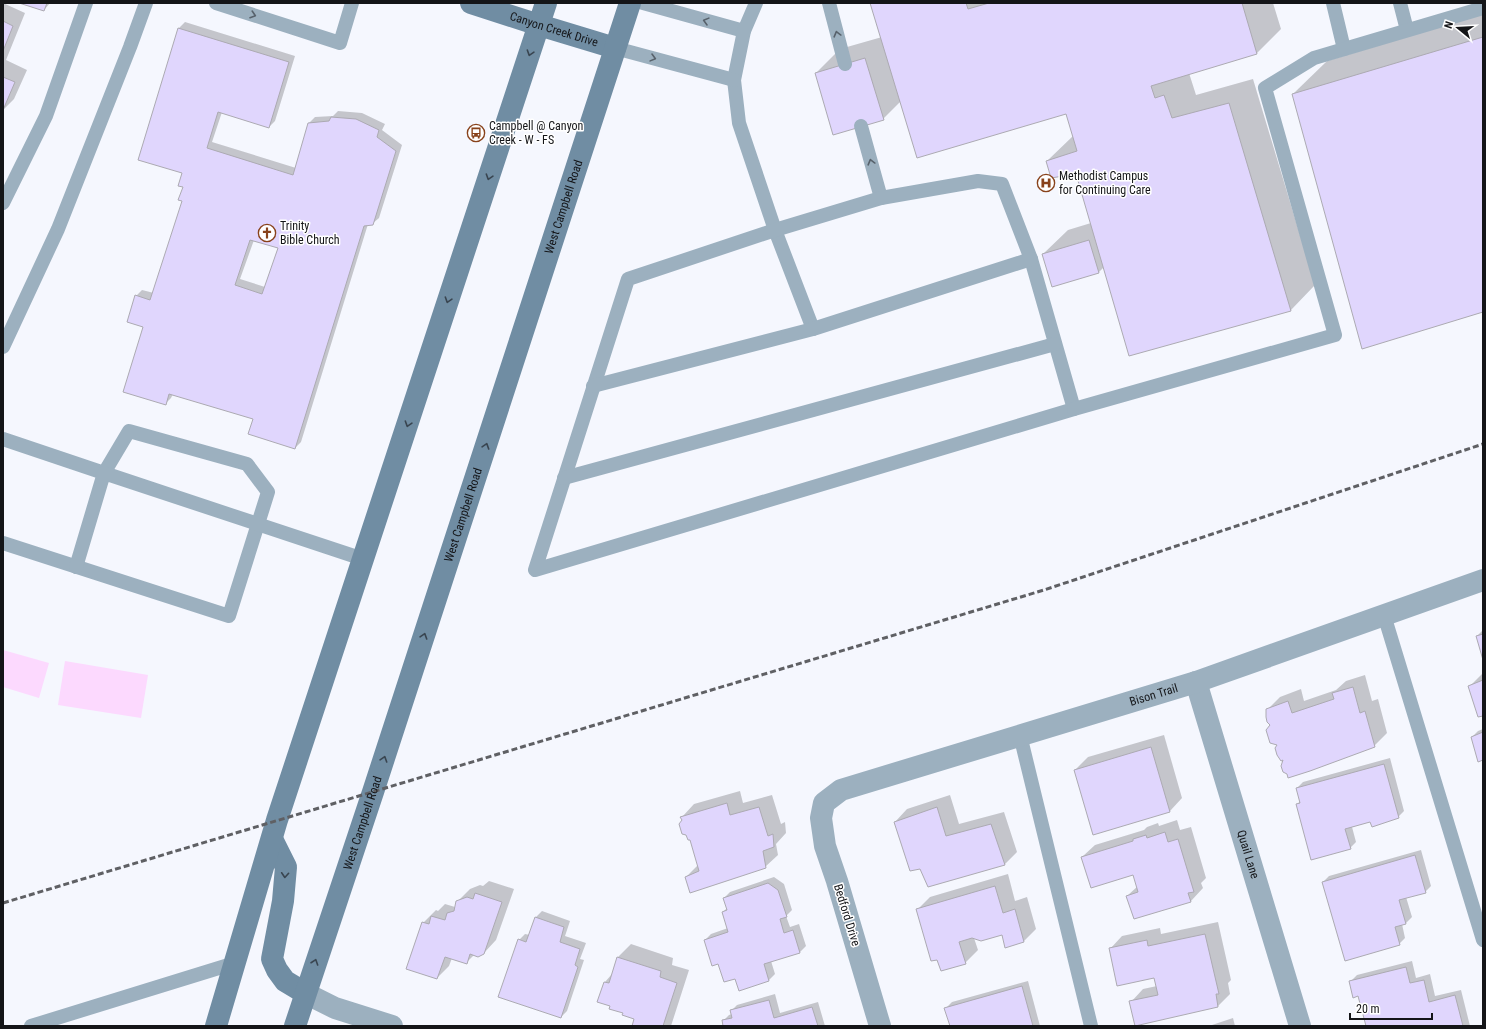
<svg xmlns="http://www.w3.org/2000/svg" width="1486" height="1029" font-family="'Roboto Condensed',sans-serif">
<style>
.green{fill:#fcd9fe}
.shadow{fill:#0003;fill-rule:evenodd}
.building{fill:#e0d6fd;stroke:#acaab2;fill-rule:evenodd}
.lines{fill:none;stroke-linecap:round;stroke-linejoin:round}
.lane{stroke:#9cb0bf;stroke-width:14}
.street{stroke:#9cb0bf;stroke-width:22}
.secondary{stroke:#708da3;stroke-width:22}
.rail{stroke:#5f6064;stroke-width:3;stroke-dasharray:6 3;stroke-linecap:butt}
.oneway{stroke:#58626c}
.oneway2{stroke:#394550}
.labels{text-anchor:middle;stroke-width:3;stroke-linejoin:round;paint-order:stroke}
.street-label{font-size:12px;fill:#141518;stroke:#fff}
.poi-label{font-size:12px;fill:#141518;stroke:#fff;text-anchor:start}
</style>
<rect width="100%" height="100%" fill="#f5f7fe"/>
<g class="green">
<path d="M3,650L49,663L39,698L3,687Z"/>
<path d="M65,661L148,675L141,718L58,705Z"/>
</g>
<g class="shadow">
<path d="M3,3L25,13L6,60L27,70L14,99L3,110Z"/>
<path d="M23,3H50L44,10Z"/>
<path d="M871,3H1273L1281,29L1257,53L1189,73L1196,95L1253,79L1315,285L1291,310L1130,355L1104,267L1098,273L1043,254L1068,230L1091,223L1077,173L1047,161L1073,136L1066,112L901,101L883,119L816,73L840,49L882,37Z"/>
<path d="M1483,14V311L1293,94L1327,61Z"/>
<path d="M185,22L295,56L275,121L269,127L222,112L212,142L296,168L309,123L315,117L333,116L338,111L362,113L385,124L382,130L402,145L379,218L372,224H368L301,442L295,448L254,418L173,394L171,398L165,404L136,296L142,290L154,293L183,200L184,173L139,159L179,28ZM254,240L279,247L265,287L240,279Z"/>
<path d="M1483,630V656L1477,636Z"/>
<path d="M1483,673V715L1470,686Z"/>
<path d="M1365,675L1372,701L1378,699L1387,733L1374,746L1284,759L1267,710L1280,697L1301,689L1304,701L1336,690L1346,681Z"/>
<path d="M1483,729V759L1472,737L1478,731Z"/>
<path d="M1164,735L1182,798L1170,811L1094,834L1075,770L1088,757Z"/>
<path d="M1390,758L1404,811L1398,817L1371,821L1352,827L1356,842L1350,848L1297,805L1300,801L1297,788L1303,782Z"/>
<path d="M740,791L743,803L772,795L781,824L785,822L786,833L776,844L778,855L765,867L686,877L698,865L691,838L682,817L694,804Z"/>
<path d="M950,795L959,824L1004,812L1017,852L1005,864L929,886L921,868L895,822L907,809Z"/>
<path d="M1177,820L1180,830L1191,827L1206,878L1201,883L1203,888L1191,901L1127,896L1138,886L1133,873L1082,857L1095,845L1144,830L1147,827L1158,823L1159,826Z"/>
<path d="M1421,850L1431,886L1425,892L1406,897L1412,917L1406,923L1402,924L1405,938L1399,944L1323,882L1329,876Z"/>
<path d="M1008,874L1015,901L1027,897L1036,929L1024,941L1006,947L1002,934L974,938L978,950L965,963L917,910L930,897Z"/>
<path d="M774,877L784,884L792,910L786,916L790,927L799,924L806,946L800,952L771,961L775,974L769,980L739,990L735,977L719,963L705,940L711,934L728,928L723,912L727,908L724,898L730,892Z"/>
<path d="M489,881L514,889L496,940L484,953L474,955L466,963L452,958L449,966L437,978L423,923L436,910L438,911L445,904L455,907L457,902L470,889L480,885L483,886Z"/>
<path d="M542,911L570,921L565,936L586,943L580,959L584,960L567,1011L561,1017L519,940L525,934L530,935L536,917Z"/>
<path d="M1218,922L1231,980L1228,983L1230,994L1218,1006L1131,1002L1143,989L1157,986L1155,977L1110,949L1122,936L1160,928L1161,934Z"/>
<path d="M631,944L673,958L672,965L689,970L671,1026H633L635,1019L624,1012L605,982L612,974L618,957Z"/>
<path d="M1412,961L1416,978L1430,974L1435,996L1461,990L1470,1026H1367L1359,995L1351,981L1357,975Z"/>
<path d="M1028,981L1040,1026H951L946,1008L952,1002Z"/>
<path d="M775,994L780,1013L818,1002L825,1026H724L723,1021L729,1015L732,1014L731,1011L737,1005Z"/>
<path d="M1233,1018L1235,1026H1209Z"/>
</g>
<g class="building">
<path d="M19,3H47L44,11Z"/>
<path d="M870,3H966L968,9L989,3H1242L1257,54L1151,86L1155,98L1164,95L1172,118L1229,103L1291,311L1129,356L1076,174L1051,178L1046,161L1077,151L1066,114L917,158Z"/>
<path d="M3,21L13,26L3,51Z"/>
<path d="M178,28L289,62L269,128L218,112L207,148L293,175L308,123L329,121L331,117L356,119L379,130L377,137L396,151L373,225L364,226L295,449L248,434L253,419L169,394L166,405L123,392L143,327L127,322L135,295L150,300L182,201L178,200L183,187L178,186L182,173L138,160ZM250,240L278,248L262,294L235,285Z"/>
<path d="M1483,37V312L1362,349L1292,94Z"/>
<path d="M865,58L884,120L833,135L815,73Z"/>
<path d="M3,77L15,82L3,110Z"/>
<path d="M1089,240L1099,273L1052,287L1042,254Z"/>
<path d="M1483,634V660L1476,636Z"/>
<path d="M1483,680V716L1478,717L1468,686Z"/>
<path d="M1353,687L1360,713L1365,711L1375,747L1310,771L1288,778L1287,774L1283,772L1281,766L1283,760L1281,761L1277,755L1275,748L1277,745L1270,743L1266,730L1270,725L1267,722L1266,717V709L1288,701L1292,713L1334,699L1332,693Z"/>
<path d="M1483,732V760L1478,762L1471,737Z"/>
<path d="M1151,747L1170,812L1093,835L1074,770Z"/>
<path d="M1384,764L1399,818L1372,827L1370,822L1345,829L1351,849L1311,860L1296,804L1300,803L1296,788Z"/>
<path d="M727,803L730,815L759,807L768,836L773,834L774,847L763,851L766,868L690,893L685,877L699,871L690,840H688L686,835L682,834L679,824L682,820L680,817Z"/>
<path d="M937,807L946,836L991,824L1005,865L928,887L920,869L910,871L894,822Z"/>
<path d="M1165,832L1168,842L1178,839L1194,892L1188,893L1191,902L1134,919L1126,896L1138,892L1133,875L1091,888L1081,857L1133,841V839L1146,835L1147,838Z"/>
<path d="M1415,855L1426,893L1399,900L1406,924L1395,927L1400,945L1345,961L1322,882Z"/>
<path d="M768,883L778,890L787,917L780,919L784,933L793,930L800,953L764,964L769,981L739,991L735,979L724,982L718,964L712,966L704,940L728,932L722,912L727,910L723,898Z"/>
<path d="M995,886L1003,913L1015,909L1024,942L1005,948L1002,935L981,941L972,938L959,942L966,964L941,971L937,960L931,961L916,909Z"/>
<path d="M475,893L502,902L484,954L478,957L470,954L467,964L445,957L437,979L406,969L422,922L429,924L431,916L445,920L447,913L454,911L456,901L467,897L473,899Z"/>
<path d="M535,917L564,927L560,942L580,949L575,965L578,967L561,1018L498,997L518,939L526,942Z"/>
<path d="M1205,934L1219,994H1216L1218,1007L1135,1026L1129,1001L1158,995L1154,978L1117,986L1109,948L1147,940L1148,946Z"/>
<path d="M617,957L661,971L660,977L677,983L663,1026H632L634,1019L622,1015L623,1013L609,1009L610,1006L597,1002L604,982L609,983Z"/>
<path d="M1406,967L1410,983L1424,980L1429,1002L1455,995L1463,1026H1366L1358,996L1353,998L1349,981Z"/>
<path d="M1022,986L1033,1026H950L944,1008Z"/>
<path d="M769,1000L774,1018L812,1007L818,1026H723L722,1020L732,1018L730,1010Z"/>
</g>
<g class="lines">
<g class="lane">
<path d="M216,3L340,43L352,3"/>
<path d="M643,3L744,31"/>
<path d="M756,3L744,31L734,80L739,123L775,230L813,329"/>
<path d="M829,3L845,64"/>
<path d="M1333,3L1344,49"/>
<path d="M1400,3L1407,30"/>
<path d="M615,48L734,80"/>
<path d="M861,126L881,198"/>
<path d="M978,181L1002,184L1031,259L1074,409L535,570L628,279L775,230L881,198Z"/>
<path d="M3,203L46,116L86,3"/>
<path d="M3,347L58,229L130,47L146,3"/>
<path d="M593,386L813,329L1031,259"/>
<path d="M1074,409L1335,335L1265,88L1314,58L1483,8"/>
<path d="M3,439L104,473L129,431L247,464L268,492L229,616L3,543"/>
<path d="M564,478L1055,344"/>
<path d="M76,567L104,473L363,559"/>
<path d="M1384,615L1483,940"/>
<path d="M1020,735L1091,1026"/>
<path d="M31,1026L235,963"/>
</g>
<g class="street">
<path id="s1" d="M1196,682L1300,1026"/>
<path d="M305,993L335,1008L392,1026"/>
<path id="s2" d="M880,1026L837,881L825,846L821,818L824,803L841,790L1196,682L1483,580"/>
</g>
<g class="secondary">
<path id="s3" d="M471,3L539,25L615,48"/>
<path d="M272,839L286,867L283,901L272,959L277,970L285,981L305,993"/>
<path d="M216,1026L277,820L546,3"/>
<path id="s4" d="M295,1026L373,792L630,3"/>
</g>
<path class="rail" d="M3,903L1044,590L1483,444"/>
</g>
<defs><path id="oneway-chevron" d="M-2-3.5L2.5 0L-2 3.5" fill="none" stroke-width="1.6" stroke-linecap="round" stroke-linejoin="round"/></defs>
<g class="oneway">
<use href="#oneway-chevron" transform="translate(253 15) rotate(18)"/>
<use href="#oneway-chevron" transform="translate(706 21) rotate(-165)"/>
<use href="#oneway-chevron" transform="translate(837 34) rotate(-105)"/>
<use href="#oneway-chevron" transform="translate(653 58) rotate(15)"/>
<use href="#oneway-chevron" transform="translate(871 162) rotate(-105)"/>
</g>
<g class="oneway2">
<use href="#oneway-chevron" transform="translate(530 53) rotate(108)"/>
<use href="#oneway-chevron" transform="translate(489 177) rotate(108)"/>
<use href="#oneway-chevron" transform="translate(448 300) rotate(108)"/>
<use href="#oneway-chevron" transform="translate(408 424) rotate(108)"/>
<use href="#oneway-chevron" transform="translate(486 446) rotate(-72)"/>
<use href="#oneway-chevron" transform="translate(424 636) rotate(-72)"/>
<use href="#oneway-chevron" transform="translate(384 759) rotate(-72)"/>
<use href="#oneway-chevron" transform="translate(285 875) rotate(94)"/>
<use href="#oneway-chevron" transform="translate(315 962) rotate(-71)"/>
</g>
<defs>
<symbol id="bus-ring" viewBox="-11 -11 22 22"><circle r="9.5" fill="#fff" stroke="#88421b" stroke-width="1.5"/><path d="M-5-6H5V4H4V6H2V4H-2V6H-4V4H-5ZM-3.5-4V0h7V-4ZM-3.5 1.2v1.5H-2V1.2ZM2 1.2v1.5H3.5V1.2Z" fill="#88421b"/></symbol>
<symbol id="hospital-ring" viewBox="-11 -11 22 22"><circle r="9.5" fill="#fff" stroke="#88421b" stroke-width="1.5"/><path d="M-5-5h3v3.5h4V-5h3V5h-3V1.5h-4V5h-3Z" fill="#88421b"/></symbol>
<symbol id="church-ring" viewBox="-11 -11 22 22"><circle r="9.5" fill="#fff" stroke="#88421b" stroke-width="1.5"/><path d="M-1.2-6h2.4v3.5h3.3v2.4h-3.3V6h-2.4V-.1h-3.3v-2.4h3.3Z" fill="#88421b"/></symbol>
</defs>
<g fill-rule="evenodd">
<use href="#bus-ring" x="466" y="123" width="20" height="20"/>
<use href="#hospital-ring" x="1036" y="173" width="20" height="20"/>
<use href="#church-ring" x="257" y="223" width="20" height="20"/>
</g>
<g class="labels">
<g class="street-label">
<text dy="4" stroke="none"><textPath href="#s3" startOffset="87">Canyon Creek Drive</textPath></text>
<text dy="4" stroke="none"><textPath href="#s4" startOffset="862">West Campbell Road</textPath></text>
<text dy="4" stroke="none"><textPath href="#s4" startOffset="538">West Campbell Road</textPath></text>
<text dy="4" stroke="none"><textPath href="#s2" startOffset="580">Bison Trail</textPath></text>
<text dy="4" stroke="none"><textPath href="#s4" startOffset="214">West Campbell Road</textPath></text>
<text dy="4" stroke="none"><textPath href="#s1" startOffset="180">Quail Lane</textPath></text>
<text transform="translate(847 915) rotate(73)" y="4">Bedford Drive</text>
</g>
<g class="poi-label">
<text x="489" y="130">Campbell @ Canyon<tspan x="489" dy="14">Creek - W - FS</tspan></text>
<text x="1059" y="180">Methodist Campus<tspan x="1059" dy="14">for Continuing Care</tspan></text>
<text x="280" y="230">Trinity<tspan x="280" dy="14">Bible Church</tspan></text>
</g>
</g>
<rect width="1486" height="1029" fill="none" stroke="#141518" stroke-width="8"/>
<g transform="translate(1458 28) rotate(288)" stroke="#ffffff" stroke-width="3" paint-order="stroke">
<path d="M0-3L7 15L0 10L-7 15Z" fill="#141518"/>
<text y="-6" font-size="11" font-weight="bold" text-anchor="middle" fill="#141518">N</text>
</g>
<path d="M1350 1013v6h82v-6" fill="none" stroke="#141518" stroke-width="2"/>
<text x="1356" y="1013" font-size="12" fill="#141518" stroke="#ffffff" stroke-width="3" paint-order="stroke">20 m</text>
</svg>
